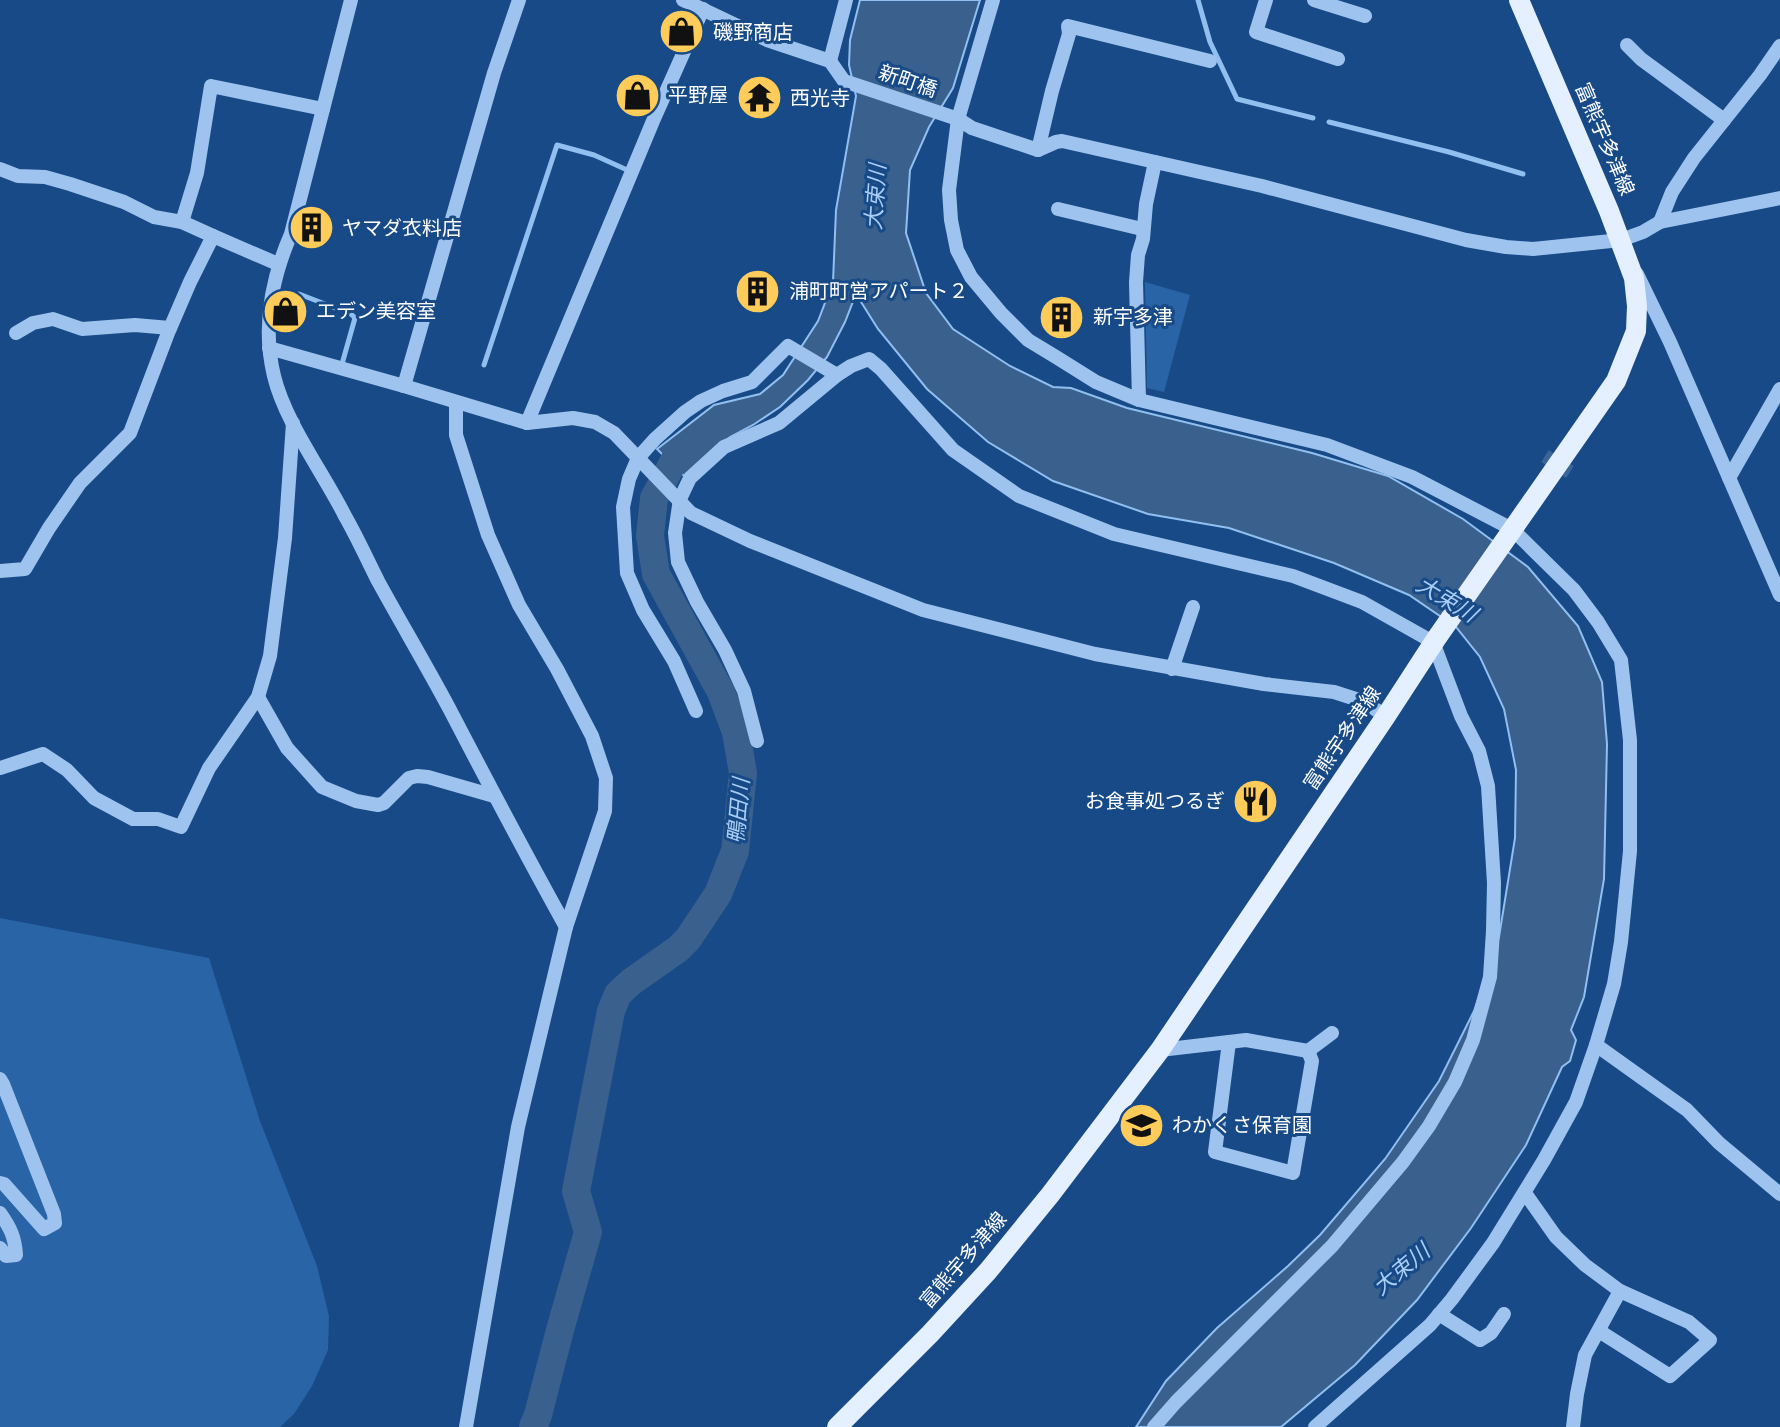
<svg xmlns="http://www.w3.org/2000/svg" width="1780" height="1427" font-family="'Nunito Sans','Noto Sans JP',sans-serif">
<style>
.green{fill:#2964a6}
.water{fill:#3a608d;stroke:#90bff0;stroke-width:2}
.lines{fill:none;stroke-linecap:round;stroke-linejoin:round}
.stream{stroke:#90bff0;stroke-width:5}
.river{stroke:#3a608d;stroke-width:28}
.minor-tunnel{stroke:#3a6599;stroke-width:14;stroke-dasharray:14 7;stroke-linecap:butt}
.minor{stroke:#9ec3ee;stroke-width:14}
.major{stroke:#e4efff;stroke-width:20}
.labels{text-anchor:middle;stroke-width:6;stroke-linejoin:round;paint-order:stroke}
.poi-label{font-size:20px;fill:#fff;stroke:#174a87;text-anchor:start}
.street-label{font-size:20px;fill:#fff;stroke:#174a87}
.water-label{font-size:22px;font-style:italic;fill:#a9cdf5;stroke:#174a87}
</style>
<rect width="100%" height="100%" fill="#174a87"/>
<g class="green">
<path d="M1145,282L1190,295L1164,392L1147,388Z"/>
<path d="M0,918L209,958L260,1121L317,1266L329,1316L328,1350L312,1386L294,1414L280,1427H0Z"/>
</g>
<path class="water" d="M860,0H980L953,88L929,127L910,170L906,233L926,293L953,329L1010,366L1053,387L1071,388L1127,408L1312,453L1388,476L1463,519L1528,567L1578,626L1602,682L1607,744L1604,879L1584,997L1571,1030L1576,1040L1570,1061L1562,1067L1526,1145L1471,1228L1417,1300L1355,1365L1281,1427H1136L1166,1381L1217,1328L1288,1266L1320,1235L1385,1159L1439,1081L1474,1011L1499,937L1515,838L1516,770L1504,709L1480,657L1456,627L1409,595L1334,563L1229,528L1148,514L1053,481L988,442L927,389L878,329L856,294L845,322L827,357L808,380L780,407L753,425L730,437L685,477L657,449L714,405L760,394L783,375L818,321L833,282L836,210L856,96L849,65L850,40Z"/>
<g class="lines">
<g class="stream">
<path d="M1198,0L1210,42L1237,99L1313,118"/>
<path d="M1329,122L1449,152L1523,174"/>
<path d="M299,294L351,314L355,318L342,364"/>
<path d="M484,365L557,145L594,155L625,169"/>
</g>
<path class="river" d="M533,1427L538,1415L560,1330L588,1232L576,1191L611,1011L618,994L631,982L678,949L688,939L718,894L735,851L743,773L736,732L721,692L656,574L650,536L654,498L676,457L700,438"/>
<path class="minor-tunnel" d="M1545,456L1570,472"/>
<g class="minor">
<path d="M351,0L291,234C271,280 262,327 274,376C285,422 323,472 345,516C357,537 367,559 378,581C401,623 426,665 449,708C487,781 526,855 566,927"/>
<path d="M683,0L767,40L830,61L844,81L958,119L972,128L1038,150L1056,142L1062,141L1262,186L1466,240L1506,247L1533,249L1621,240L1643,232L1660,222L1780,198"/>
<path d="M993,0L958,119L949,190L951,220L957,250L971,277L1001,313L1028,340L1056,357L1096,382L1139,400L1327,445L1412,477L1512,529L1574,590L1598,622L1621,660L1630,740V851L1621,942L1614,984L1596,1045L1576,1102L1544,1160L1493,1243L1452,1299L1430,1325L1315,1427"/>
<path d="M1266,0L1256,32L1338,59"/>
<path d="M1314,0L1365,16"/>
<path d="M1627,45L1641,59L1724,120"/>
<path d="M830,61L846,0"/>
<path d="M1038,150L1052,91L1069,34L1068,26L1210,61"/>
<path d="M0,169L18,176L45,177L70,184L124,202L154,217L182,222L213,236"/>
<path d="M1058,209L1142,229"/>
<path d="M182,222L197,173L211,86L323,109"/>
<path d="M1660,222L1672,192L1694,158L1760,75L1780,46"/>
<path d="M1637,274L1670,342L1780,595"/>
<path d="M16,333L33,323L53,319L82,329L135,325L170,328"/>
<path d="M269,348L404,386L527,423L573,418L595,422L614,433L691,513L750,541L923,610L1095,654L1264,684L1334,692L1362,701L1386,716"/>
<path d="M404,386L494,73L519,0"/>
<path d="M1139,400L1136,282L1138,255L1143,239L1146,204L1155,162"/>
<path d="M456,403V435L488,535L519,605L557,669L592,736L606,778L605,811L566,927L518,1127L466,1427"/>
<path d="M527,423L653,121L703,9"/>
<path d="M1729,478L1780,389"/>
<path d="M0,571L25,569L49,528L80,483L130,433L168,333L190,282L213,236L278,264"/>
<path d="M1172,669L1193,607"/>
<path d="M258,697L287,748L322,787L356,801L378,805L384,803L409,778L417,776L428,777L494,796"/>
<path d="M696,711L674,661L643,610L627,573L623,507L629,479L638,458L655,439L685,412L701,401L723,391L752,382L788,346L837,375"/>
<path d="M757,741L744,691L725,650L697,602L678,562L675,533L680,499L690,478L724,447L779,423L837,375L851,366L869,359L881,369L953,450L1019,496L1114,534L1293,576L1362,602L1433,642L1461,716L1479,751L1488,786L1494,883L1493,931L1490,977L1473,1040L1455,1082L1429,1126L1403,1162L1332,1246L1176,1402L1154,1427"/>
<path d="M0,768L43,754L67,770L94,798L133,819H158L181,827L209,768L258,697L270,656L285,538L293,423"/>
<path d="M1229,1042L1215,1152L1293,1173L1312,1061L1308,1051"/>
<path d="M1596,1045L1687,1110L1719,1143L1780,1194"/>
<path d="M1160,1050L1246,1040L1308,1051L1332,1033"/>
<path d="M0,1079L3,1084L54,1214L55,1223L44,1229L4,1184L0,1183"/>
<path d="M1525,1193L1556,1237L1585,1265L1620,1291L1585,1355L1577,1394L1573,1427"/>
<path d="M0,1213C10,1227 15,1237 16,1255L6,1256L0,1248"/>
<path d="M1439,1314L1480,1340L1491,1333L1504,1314"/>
<path d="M1599,1331L1670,1376L1710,1340L1689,1322L1620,1291"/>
</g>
<path class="major" d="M837,1427L930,1334L988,1271L1050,1195L1160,1050L1386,716L1436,639L1616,381L1636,331L1637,306L1634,278L1609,211L1519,0"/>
</g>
<defs>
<symbol id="shop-disc" viewBox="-11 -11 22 22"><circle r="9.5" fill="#ffcc5a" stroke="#174a87"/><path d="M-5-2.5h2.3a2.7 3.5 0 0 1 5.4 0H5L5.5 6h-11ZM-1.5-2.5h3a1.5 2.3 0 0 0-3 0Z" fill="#111"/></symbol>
<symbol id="temple-disc" viewBox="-11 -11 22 22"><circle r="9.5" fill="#ffcc5a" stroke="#174a87"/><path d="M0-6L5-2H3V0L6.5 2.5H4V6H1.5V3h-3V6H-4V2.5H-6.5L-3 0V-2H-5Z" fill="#111"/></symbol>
<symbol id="building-disc" viewBox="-11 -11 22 22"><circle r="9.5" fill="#ffcc5a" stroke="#174a87"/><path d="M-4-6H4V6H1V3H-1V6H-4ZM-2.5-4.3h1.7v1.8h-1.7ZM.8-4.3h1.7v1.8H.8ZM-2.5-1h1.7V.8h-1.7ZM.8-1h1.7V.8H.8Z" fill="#111"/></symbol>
<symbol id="restaurant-disc" viewBox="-11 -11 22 22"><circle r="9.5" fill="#ffcc5a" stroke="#174a87"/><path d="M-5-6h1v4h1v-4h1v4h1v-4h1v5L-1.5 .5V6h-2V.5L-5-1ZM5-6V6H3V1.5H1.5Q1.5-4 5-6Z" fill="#111"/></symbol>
<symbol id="school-disc" viewBox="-11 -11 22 22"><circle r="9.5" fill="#ffcc5a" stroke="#174a87"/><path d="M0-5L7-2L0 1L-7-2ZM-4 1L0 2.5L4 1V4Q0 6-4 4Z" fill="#111"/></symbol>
</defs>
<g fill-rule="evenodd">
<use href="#shop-disc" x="656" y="6" width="51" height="51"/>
<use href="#shop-disc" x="612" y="70" width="51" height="51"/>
<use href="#temple-disc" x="734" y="72" width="51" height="51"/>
<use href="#building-disc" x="286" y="202" width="51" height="51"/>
<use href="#building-disc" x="732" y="266" width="51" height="51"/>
<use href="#shop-disc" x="260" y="286" width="51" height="51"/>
<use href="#building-disc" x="1036" y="292" width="51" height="51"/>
<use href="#restaurant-disc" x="1230" y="776" width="51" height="51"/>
<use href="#school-disc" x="1116" y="1100" width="51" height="51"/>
</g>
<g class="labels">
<g class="poi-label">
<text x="713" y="39">磯野商店</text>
<text x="668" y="102">平野屋</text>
<text x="790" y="105">西光寺</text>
<text x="342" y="235">ヤマダ衣料店</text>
<text x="789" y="298">浦町町営アパート２</text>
<text x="316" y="318">エデン美容室</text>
<text x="1093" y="324">新宇多津</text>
<text x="1225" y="808" text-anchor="end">お食事処つるぎ</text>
<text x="1172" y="1132">わかくさ保育園</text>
</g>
<g class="street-label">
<text transform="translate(908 81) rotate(19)" y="7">新町橋</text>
<text transform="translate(1605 139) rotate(67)" y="7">富熊宇多津線</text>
<text transform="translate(1342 738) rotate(-56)" y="7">富熊宇多津線</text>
<text transform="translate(963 1260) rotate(-49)" y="7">富熊宇多津線</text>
</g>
<g class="water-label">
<text transform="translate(875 197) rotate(-86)" y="8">大束川</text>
<text transform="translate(1447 599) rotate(31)" y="8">大束川</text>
<text transform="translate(738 811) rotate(-85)" y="8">鴨田川</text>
<text transform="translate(1401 1269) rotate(-40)" y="8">大束川</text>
</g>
</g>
</svg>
